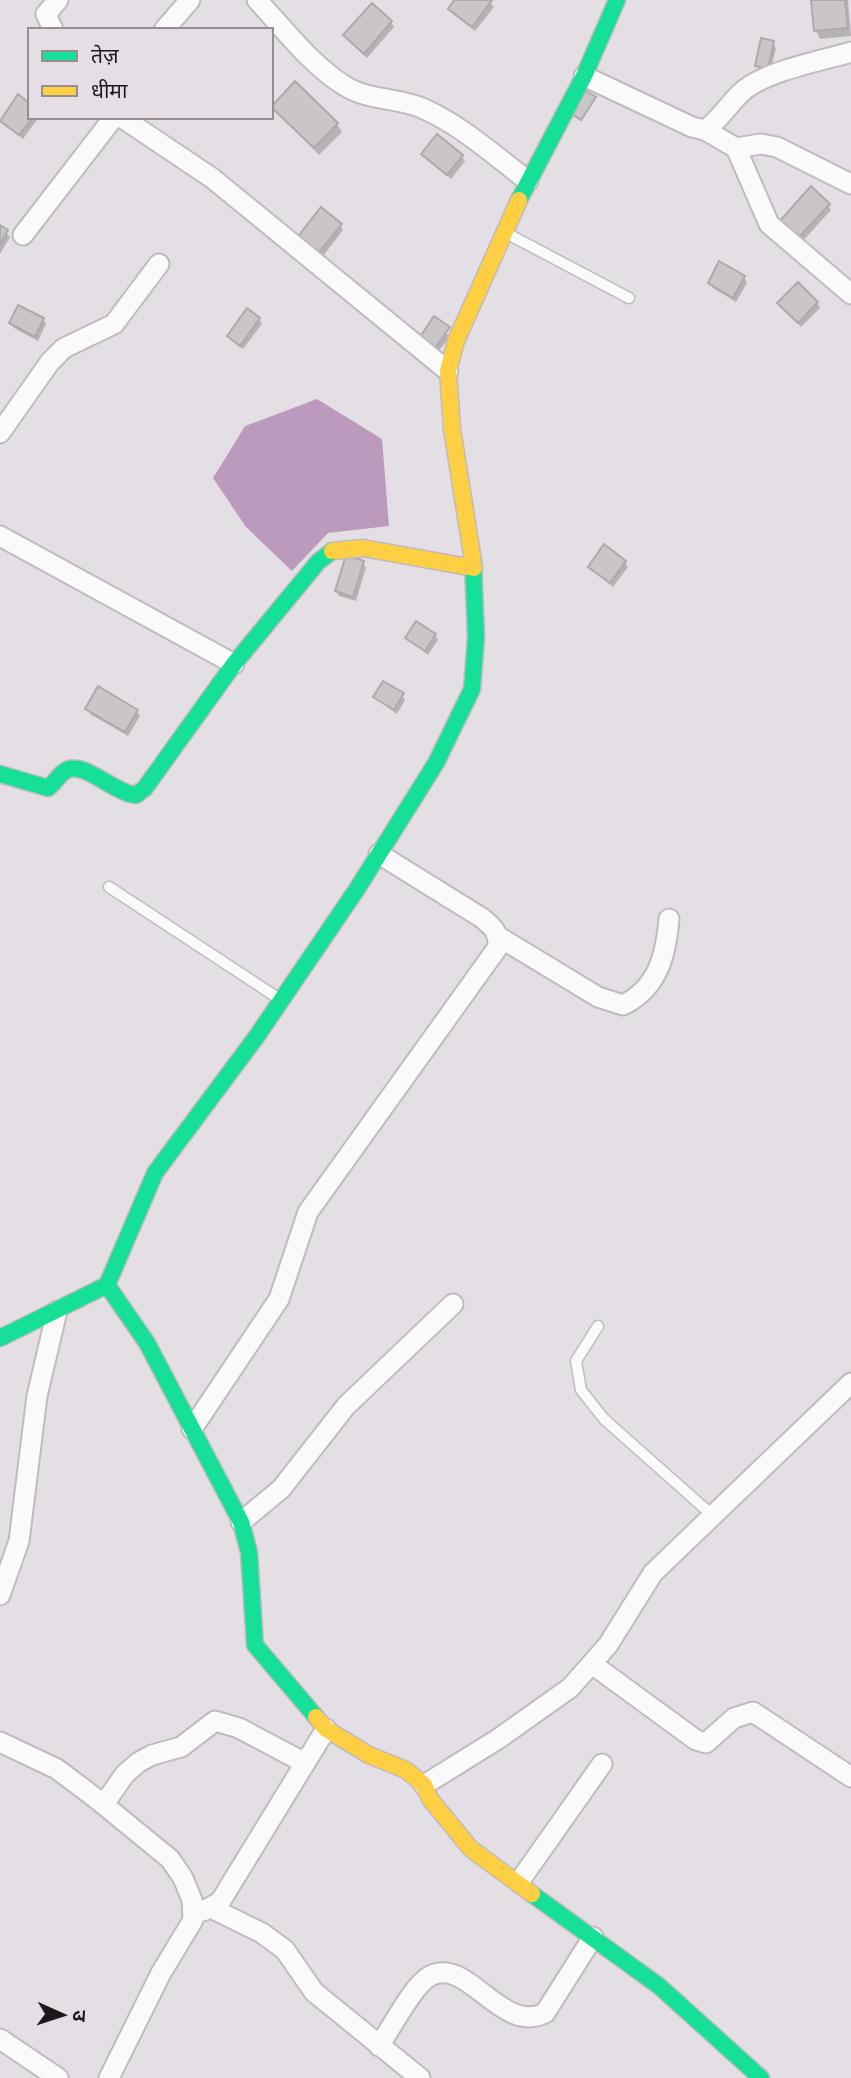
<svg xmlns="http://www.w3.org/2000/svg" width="851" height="2078" font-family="'Roboto Condensed','Noto Sans Devanagari',sans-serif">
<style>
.water{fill:#bc9abd}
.shadow{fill:#0003}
.building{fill:#c9c5c9;stroke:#adaaad;stroke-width:2}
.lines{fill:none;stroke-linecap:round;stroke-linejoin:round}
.lane-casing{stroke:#bfbbbf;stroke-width:13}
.street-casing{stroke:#bfbbbf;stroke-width:23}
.fast-casing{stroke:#bfbbbf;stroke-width:19}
.slow-casing{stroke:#bfbbbf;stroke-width:19}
.lane{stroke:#fbfafb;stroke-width:10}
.street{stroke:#fbfafb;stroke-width:19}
.fast{stroke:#16e098;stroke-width:16}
.slow{stroke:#ffcf43;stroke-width:16}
</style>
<rect width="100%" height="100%" fill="#e4dfe4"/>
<path class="water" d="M317,399L382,439L389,526L328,533L292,571L246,527L213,478L245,426Z"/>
<g class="shadow">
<path d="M456,0H489L494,7L475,31L453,14L450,9Z"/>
<path d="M812,0H848L851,36L820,39L816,31Z"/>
<path d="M391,22L394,27L367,58L345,36Z"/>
<path d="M773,43L776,48L770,73L760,71L757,66Z"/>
<path d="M18,97L30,117H39L23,139L1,120Z"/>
<path d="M594,99L582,121L574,116Z"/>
<path d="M273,107L337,124L342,132L319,155Z"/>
<path d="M423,154L462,156L465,161L451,179Z"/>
<path d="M828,205L831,210L801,243L784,227Z"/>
<path d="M340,225L343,230L321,259L301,244Z"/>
<path d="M0,227L10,237L0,254Z"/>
<path d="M744,277L747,283L736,302L713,288L710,283Z"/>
<path d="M779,303H817L820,308L801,327Z"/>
<path d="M43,319L46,324L38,341L14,328L11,323Z"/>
<path d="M259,319L262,324L243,349L232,341L229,336Z"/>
<path d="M452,334L438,352L422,337Z"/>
<path d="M625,562L628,567L613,587L590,567Z"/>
<path d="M363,563L366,568L356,601L339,596L336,591Z"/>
<path d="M435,635L438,640L428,655L407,638Z"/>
<path d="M402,695L405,700L397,714L375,697Z"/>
<path d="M87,709L137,711L140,716L128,736L90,714Z"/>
</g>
<g class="building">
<path d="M454,0H492L472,27L448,9Z"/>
<path d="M811,0H845L848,28L814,31Z"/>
<path d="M372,3L392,21L364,54L343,35Z"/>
<path d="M761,38L774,41L768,69L755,66Z"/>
<path d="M295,81L338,123L314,148L271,107Z"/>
<path d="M586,91L596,97L581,120L571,114Z"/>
<path d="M18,94L30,104V117H33L19,135L0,121Z"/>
<path d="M437,134L463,155L447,175L421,154Z"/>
<path d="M811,186L830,204L797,239L779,222Z"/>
<path d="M321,207L342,224L317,255L296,239Z"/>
<path d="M0,225L8,230L0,244Z"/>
<path d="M719,261L745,276L733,298L708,283Z"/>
<path d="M798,282L818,302L798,323L777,303Z"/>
<path d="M18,305L44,318L35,337L9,323Z"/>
<path d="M247,308L260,318L240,346L227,336Z"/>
<path d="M434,316L450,327L435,348L420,337Z"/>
<path d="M604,544L626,561L610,583L588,567Z"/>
<path d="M346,555L364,561L353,597L335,591Z"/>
<path d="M416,621L436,634L425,651L405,638Z"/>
<path d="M383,681L404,693L394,710L373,697Z"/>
<path d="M98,686L138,710L125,732L85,709Z"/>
</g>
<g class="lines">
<defs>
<g id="lane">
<path d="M506,233L629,298"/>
<path d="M109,887L281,1000"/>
<path d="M598,1326L576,1361L581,1390L604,1419L711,1514"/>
</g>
<g id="street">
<path d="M257,0C285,30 310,64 345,86C369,101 397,97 422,108C461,125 494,155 528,181"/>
<path d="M53,30L46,14L58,0"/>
<path d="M164,30L190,0"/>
<path d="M584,76L692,127L705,130C721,119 729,103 743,91C766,71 821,61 851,52"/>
<path d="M121,117L212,178L448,371"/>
<path d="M705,130L736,148L761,144L777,147L851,184"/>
<path d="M736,148L769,224L851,294"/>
<path d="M23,235L114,117"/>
<path d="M0,433L50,362L64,348L114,324L159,264"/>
<path d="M0,536L234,664"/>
<path d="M499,937L598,997L623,1005C658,988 666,955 669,919"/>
<path d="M192,1429L279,1299L308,1212L498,947C499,932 493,927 482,918L379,854"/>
<path d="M241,1522L281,1489L346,1406L453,1304"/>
<path d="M0,1595L19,1541L37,1396L57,1311"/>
<path d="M592,1664L696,1740L706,1743L734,1718L753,1712L851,1777"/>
<path d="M0,1742L57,1769L98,1800L170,1859L183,1878L192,1900L193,1920L161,1973L109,2078"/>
<path d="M424,1785L498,1739L570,1688L608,1645L653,1573L851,1383"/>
<path d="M104,1804L125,1774L139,1762L152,1755L181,1747L215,1721L239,1728L305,1763"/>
<path d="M519,1882L602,1764"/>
<path d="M213,1909L262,1933L285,1950L314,1992L420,2078"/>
<path d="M203,1911L220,1902L326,1729"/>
<path d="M0,2039L58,2078"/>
<path d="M379,2046C391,2029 413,1985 430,1976C468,1956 501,2035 545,2013L593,1937"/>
</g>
<g id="fast">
<path d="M519,200L584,76L617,0"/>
<path d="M0,774L48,788C55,783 60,772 69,769C88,764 114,793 136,795L145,788L234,664L318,562L332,551"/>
<path d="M107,1285L147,1343L241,1522L249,1552L255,1645L316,1717"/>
<path d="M0,1338L107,1285L155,1173L257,1036L357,889L436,763L472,689L476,637L473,561"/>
<path d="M532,1894L659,1986L761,2078"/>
</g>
<g id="slow">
<path d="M332,551L363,548L474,568"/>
<path d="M473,561L452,429L448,371L456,341L519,200"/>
<path d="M316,1717L326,1729L369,1755L406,1770L424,1785L430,1799L471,1849L532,1894"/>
</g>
</defs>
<use href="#lane" class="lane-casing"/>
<use href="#street" class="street-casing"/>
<use href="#fast" class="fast-casing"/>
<use href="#slow" class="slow-casing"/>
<use href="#lane" class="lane"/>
<use href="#street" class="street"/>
<use href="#fast" class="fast"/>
<use href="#slow" class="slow"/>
</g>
<rect x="28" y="28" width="245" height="91" fill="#e5dee5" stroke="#958f95" stroke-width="2"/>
<rect x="42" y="51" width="35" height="10" fill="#16e098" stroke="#958f95" stroke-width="2"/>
<text x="91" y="63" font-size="21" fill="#1c191c">तेज़</text>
<rect x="42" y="86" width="35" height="10" fill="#ffcf43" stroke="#958f95" stroke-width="2"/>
<text x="91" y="98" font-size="21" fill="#1c191c">धीमा</text>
<g transform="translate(63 2015) rotate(93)" stroke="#e5dee5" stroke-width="5" paint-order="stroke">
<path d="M0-5L12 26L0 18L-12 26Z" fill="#1c191c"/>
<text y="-10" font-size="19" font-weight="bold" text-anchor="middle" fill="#1c191c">उ</text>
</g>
</svg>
